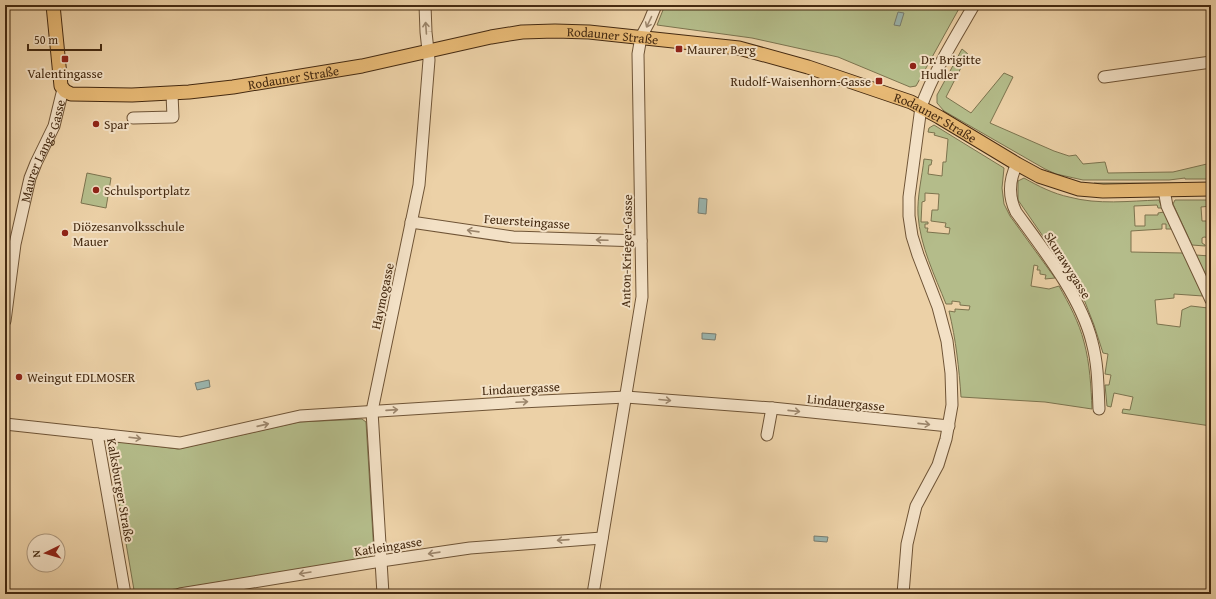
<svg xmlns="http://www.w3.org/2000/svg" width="1216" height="599" font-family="'Gentium Book Plus',serif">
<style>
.green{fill:#b4bc8a;stroke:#7c734e;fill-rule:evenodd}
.water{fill:#9ab5af;stroke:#787d70}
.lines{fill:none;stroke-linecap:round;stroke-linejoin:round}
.minor-casing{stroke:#6f5436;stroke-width:13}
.major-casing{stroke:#452a11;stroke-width:15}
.minor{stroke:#f3e1c6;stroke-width:11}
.major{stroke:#e6b874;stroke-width:13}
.oneway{stroke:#9c866c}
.poi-dot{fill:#8f2418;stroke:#f3e1c6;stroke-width:1.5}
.labels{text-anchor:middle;stroke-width:4;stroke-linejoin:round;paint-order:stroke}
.street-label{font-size:13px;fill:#452a11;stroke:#f3e1c6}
.poi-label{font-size:13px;fill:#452a11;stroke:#f3e1c6;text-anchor:start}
</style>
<rect width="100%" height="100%" fill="#ecd1a7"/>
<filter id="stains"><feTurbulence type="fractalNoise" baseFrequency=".005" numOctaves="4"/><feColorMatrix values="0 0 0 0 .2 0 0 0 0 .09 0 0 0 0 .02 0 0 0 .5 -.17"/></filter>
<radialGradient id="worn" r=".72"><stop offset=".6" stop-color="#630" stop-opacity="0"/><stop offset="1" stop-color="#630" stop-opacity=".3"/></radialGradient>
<g class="green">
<path d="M665,5H961L916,86L910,87L838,57L752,38L657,25Z"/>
<path d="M962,49L968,54L946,97L971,113L1004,73L1013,77L990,123L1054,151L1069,156L1076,155L1083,164L1105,162L1108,173L1173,172L1211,163V179H1185V178L1169,180H1083L1056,174L1045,169L944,111L937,103V95Z"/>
<path d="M934,125L1004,168L1002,188L1004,204L1010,216L1055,278L1045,279L1046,275L1040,274V270H1037L1038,266L1034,265L1031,286L1049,289L1059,286C1069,304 1079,322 1084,342C1090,364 1091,387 1092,409L1045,402L961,397C959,368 956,340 949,311L955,312V309L969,310L970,306L960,305V302L952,301V304H946C935,276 920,246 918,215C917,197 922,177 924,159L932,160L931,165H929L928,174L942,176L943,162H946L948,139L934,135L935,133L928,132L929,128ZM925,193L939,194L938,210H932L931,221L946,223L945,227L950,228L949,234L927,232L928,228H925V224H928V222H921L922,202L925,201Z"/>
<path d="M87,173L111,178L106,208L81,203Z"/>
<path d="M1024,178C1038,186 1054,194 1069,197C1098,205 1129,201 1159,200L1162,208H1158L1157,205L1134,206L1135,226H1145V215H1158V213L1164,212L1172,229H1166V224H1162V229L1131,231V252L1183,253L1203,296L1174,294V298L1155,300L1157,324L1180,327L1182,310L1191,306L1208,308L1211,315V340H1208L1207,345L1211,346V359H1208L1207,364L1211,365V426L1122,413L1123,409L1130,410L1133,397L1114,393L1111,407L1107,406L1105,385H1109L1111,375L1105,374L1108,354L1103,353L1094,325L1085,302L1069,274L1018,200V181Z"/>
<path d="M1094,183H1180V184L1094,185Z"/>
<path d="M1175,200H1211V206L1201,207L1202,221H1211V238L1204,237L1202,238V243L1205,245V246L1192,245L1173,204Z"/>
<path d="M1211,252V286L1196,255L1210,256Z"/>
<path d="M362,419L366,422L374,553L370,558L144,594H139L134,590L109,444L112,440L178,449L299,422Z"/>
</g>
<g class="water">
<path d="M898,12L904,13L900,26L894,25Z"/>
<path d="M699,198L707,199L706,214L698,213Z"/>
<path d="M702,333L716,334L715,340L702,339Z"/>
<path d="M209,380L210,387L197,390L195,383Z"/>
<path d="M814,536L828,537L827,542L814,541Z"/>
</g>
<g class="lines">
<defs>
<g id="minor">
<path d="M1104,77L1211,62"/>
<path d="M133,118L173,117L172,94"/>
<path d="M1017,164C1009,180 1008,196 1016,212C1043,249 1081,297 1092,342C1098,364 1098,386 1099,409"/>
<path d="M1164,190L1167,206L1211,300"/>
<path d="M411,222L513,237L641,241"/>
<path id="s1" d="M5,321L15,244L30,178L36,163L54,126L63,89"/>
<path d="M5,424L180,443L300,416L521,402L626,397L772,408L949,426"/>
<path d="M97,434L125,594"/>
<path d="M767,435L772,408"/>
<path d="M180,594L381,561L470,548L602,538"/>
<path d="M383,594L372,411L419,185L429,60L426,32L425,5"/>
<path d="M593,594L642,297L638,54L641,37L649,22L656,5"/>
<path d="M903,594L907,544L916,506L938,465L946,439L952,405L951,373L947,341L938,307L918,255L912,236L909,216V197L921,107C934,71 955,38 974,5"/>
</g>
<g id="major">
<path id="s2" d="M53,5L61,86L65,91L71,94L132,95L189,92L233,87L362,66L491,37L522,32L555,31L589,32L739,48L808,67L911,102L939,117L1017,164L1039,176L1079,189L1103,191L1211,189"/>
</g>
</defs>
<use href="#minor" class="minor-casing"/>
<use href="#major" class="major-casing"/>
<use href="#minor" class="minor"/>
<use href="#major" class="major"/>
</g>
<defs><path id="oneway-shaft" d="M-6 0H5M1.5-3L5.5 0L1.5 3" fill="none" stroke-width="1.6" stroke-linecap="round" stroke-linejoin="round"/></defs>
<g class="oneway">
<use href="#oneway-shaft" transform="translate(649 22) rotate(115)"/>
<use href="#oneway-shaft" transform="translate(426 28) rotate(-94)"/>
<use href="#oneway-shaft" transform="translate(473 231) rotate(-172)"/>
<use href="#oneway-shaft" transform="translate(602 240) rotate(-178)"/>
<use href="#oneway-shaft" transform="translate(665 400) rotate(5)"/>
<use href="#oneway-shaft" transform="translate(522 402) rotate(-3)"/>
<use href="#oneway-shaft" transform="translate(392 410) rotate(-4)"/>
<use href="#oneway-shaft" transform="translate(794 411) rotate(6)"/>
<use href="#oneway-shaft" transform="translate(924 424) rotate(6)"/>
<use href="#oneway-shaft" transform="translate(263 425) rotate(-13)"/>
<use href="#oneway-shaft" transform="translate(135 438) rotate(7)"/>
<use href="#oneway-shaft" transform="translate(563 540) rotate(176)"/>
<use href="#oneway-shaft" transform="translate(434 553) rotate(172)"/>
<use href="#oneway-shaft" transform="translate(305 573) rotate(171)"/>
</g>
<g class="poi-dot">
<rect x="675" y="45" width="8" height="8" rx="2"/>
<rect x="61" y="55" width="8" height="8" rx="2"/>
<circle cx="913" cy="66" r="4"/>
<rect x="875" y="77" width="8" height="8" rx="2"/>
<circle cx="96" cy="124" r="4"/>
<circle cx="96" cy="190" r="4"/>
<circle cx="65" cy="233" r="4"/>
<circle cx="19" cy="377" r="4"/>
</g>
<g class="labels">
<g class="street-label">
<text dy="5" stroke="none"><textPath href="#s2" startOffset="642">Rodauner Straße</textPath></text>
<text dy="5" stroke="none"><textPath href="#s2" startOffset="318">Rodauner Straße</textPath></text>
<text dy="5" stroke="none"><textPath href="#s2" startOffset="978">Rodauner Straße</textPath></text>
<text dy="5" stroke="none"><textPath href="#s1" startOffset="175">Maurer Lange Gasse</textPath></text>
<text transform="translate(527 221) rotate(4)" y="5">Feuersteingasse</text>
<text transform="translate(626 251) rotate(-89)" y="5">Anton-Krieger-Gasse</text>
<text transform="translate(1068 265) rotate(58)" y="5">Skurawygasse</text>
<text transform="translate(382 296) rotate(-78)" y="5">Haymogasse</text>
<text transform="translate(521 388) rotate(-3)" y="5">Lindauergasse</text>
<text transform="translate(846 402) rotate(6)" y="5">Lindauergasse</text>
<text transform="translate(121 490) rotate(80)" y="5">Kalksburger Straße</text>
<text transform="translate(388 546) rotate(-9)" y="5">Katleingasse</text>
</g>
<g class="poi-label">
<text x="687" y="54">Maurer Berg</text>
<text x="921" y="64">Dr. Brigitte<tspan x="921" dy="15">Hudler</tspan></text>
<text x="65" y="78" text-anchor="middle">Valentingasse</text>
<text x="871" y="86" text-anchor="end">Rudolf-Waisenhorn-Gasse</text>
<text x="104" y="129">Spar</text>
<text x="104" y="195">Schulsportplatz</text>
<text x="73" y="231">Diözesanvolksschule<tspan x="73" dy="15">Mauer</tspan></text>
<text x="27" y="382">Weingut EDLMOSER</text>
</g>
</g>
<rect width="1216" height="599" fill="none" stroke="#ecd1a7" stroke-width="20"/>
<rect x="6" y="6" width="1204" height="587" fill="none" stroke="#452a11" stroke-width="2"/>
<rect x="10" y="10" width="1196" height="579" fill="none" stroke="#452a11"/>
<g transform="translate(46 553) rotate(265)"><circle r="19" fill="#f3e1c6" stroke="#ad987e"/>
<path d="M0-3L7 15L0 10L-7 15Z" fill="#8f2418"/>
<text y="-6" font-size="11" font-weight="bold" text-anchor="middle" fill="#452a11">N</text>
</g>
<path d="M28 44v6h73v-6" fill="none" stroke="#452a11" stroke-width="2"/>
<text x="34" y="44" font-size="12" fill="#452a11" stroke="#f3e1c6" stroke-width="3" paint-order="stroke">50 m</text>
<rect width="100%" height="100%" filter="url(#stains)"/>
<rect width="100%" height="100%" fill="url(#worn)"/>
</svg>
